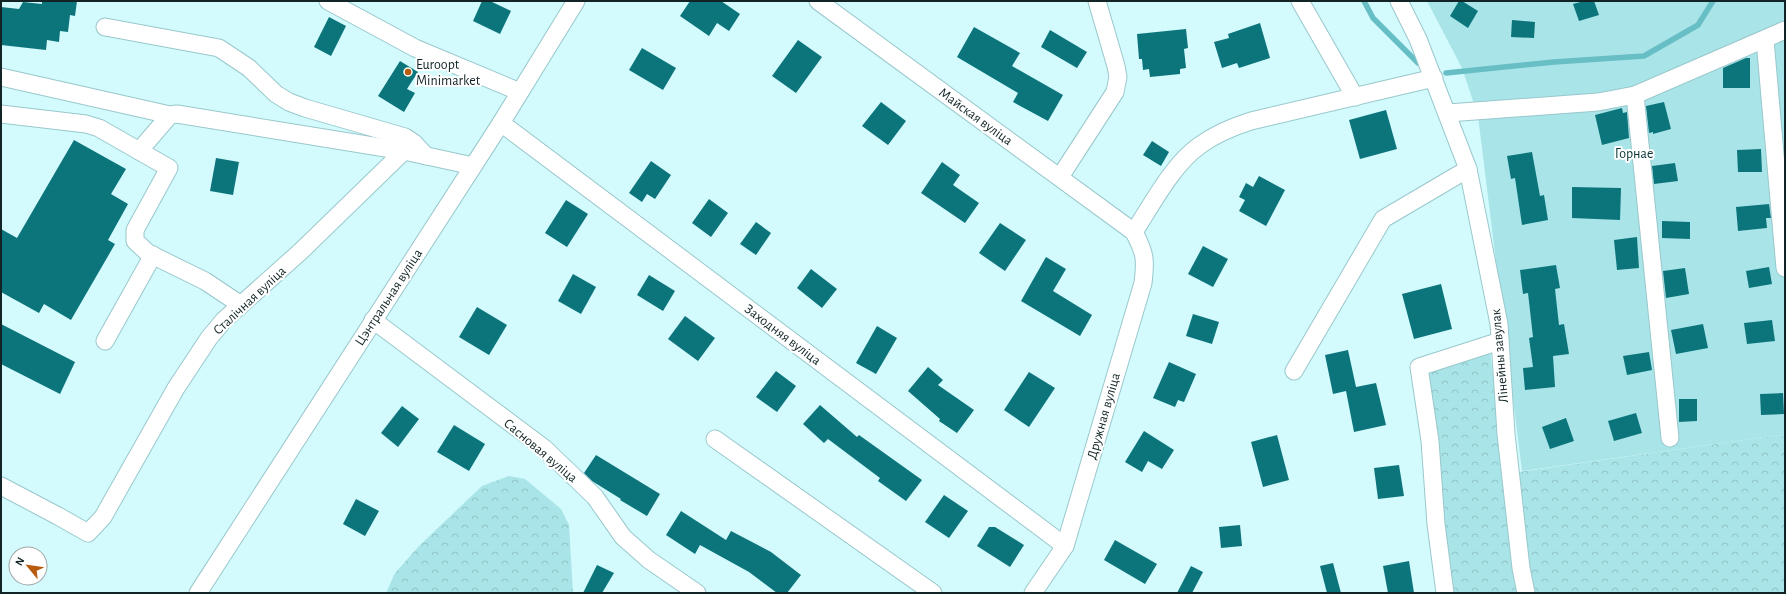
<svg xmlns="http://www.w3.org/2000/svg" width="1786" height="594" font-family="'Alegreya Sans',sans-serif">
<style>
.forest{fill:url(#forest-crowns)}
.garden{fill:#a9e4e8}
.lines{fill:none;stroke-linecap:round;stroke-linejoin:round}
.stream{stroke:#67bec5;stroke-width:5.5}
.building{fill:#0c757c}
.minor-casing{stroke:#99c8cc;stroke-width:19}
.minor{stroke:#fff;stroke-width:17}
.poi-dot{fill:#b85b0c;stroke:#fff;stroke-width:1.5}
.labels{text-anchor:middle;stroke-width:4;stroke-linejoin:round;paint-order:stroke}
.poi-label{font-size:14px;fill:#122426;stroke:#fff;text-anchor:start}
.street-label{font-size:14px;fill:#122426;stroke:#fff}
.park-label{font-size:14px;fill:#083437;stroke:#fff}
</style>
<defs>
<pattern id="forest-crowns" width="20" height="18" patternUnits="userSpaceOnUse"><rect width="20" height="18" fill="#a9e4e8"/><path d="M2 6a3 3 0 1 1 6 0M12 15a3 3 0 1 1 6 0" fill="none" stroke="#90c3c7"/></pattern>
</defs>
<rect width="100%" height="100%" fill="#d3fafd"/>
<g class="forest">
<path d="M1490,350L1504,474L1779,435L1785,437V593H1450L1423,370Z"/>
<path d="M509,476L525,479L561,509L569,525L573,593H386L395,573L420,545L482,486Z"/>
</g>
<path class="garden" d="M1427,1H1785V437L1779,435L1522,471L1478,116L1462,68Z"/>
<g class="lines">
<g class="stream">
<path d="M1364,1L1373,18L1418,63"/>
<path d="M1446,73L1554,62L1644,56L1698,25L1713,1"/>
</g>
</g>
<g class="building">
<path d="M42,1H77L75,16L70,15L68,32L60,31L59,42L47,40L46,50L1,45V7L19,9L23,2L42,4Z"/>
<path d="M482,1H490L511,11L500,34L473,21Z"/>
<path d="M690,1H721L740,14L729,31L717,23L709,36L680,16Z"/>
<path d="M1459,1H1462L1478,11L1468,28L1450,16Z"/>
<path d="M1584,1H1594L1599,15L1579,21L1573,4Z"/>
<path d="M329,17L346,26L331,56L314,47Z"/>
<path d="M1512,20L1535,22L1534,38L1511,37Z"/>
<path d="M1260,23L1270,58L1239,68L1237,63L1222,68L1214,42L1229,38L1228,34Z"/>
<path d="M974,27L1020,53L1012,66L1063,95L1048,121L1013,102L1018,93L957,57Z"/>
<path d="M1186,29L1188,48L1184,49L1186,68L1180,69V74L1150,77L1149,69L1143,70L1142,59H1139L1137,34Z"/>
<path d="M1050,30L1087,52L1077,68L1041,47Z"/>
<path d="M798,40L822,57L796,93L772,76Z"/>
<path d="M642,48L676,68L663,90L629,70Z"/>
<path d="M1746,58H1750V88H1723V68Z"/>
<path d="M400,61L418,72L407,89L415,93L404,112L378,96Z"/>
<path d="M881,102L906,121L888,145L862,126Z"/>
<path d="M1664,102L1671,129L1653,134V132L1649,133L1646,106Z"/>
<path d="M1622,108L1623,113L1627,112L1629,138L1602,145L1595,115Z"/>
<path d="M1386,110L1397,149L1360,159L1349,120Z"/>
<path d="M74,140L126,169L111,194L128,204L108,240L115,244L71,320L44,304L39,313L1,292V229L17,238Z"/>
<path d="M1152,141L1169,152L1161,166L1143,155Z"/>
<path d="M1761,149L1762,172H1738L1737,150Z"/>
<path d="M1532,152L1540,196L1544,195L1548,220L1522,225L1515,178L1511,179L1507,156Z"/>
<path d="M216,158L239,162L233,195L210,191Z"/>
<path d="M651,161L671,175L655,199L647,194L642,202L629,193Z"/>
<path d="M942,162L960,175L953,185L979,203L965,223L921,193Z"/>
<path d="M1675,163L1678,181L1654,184L1652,166Z"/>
<path d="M1259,176L1285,190L1266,226L1239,211L1245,200L1239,197L1246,183L1253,187Z"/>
<path d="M1572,187L1621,188L1620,220L1572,218Z"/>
<path d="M709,199L728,213L711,237L692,223Z"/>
<path d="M566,200L588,214L567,247L545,233Z"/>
<path d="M1769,204L1771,218H1766L1767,228L1738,231L1736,207Z"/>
<path d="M1662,221L1690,222V239L1662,238Z"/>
<path d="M756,222L771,233L756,255L740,244Z"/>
<path d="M1000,223L1026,240L1005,271L979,253Z"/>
<path d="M1637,237L1639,268L1617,270L1614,240Z"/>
<path d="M1203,246L1228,259L1213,287L1188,274Z"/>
<path d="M1046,257L1066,269L1053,291L1092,315L1080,336L1021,301Z"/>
<path d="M1556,265L1560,288L1555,289L1559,325L1564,324L1569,354L1553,356L1555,387L1525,390L1523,368L1533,367L1529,338L1533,337L1528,293L1523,294L1520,270Z"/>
<path d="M1769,267L1772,284L1749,288L1746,271Z"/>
<path d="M1685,268L1689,294L1666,298L1663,271Z"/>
<path d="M811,269L837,289L822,308L797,288Z"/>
<path d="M573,274L596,287L581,314L558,301Z"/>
<path d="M649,275L675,291L663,311L637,295Z"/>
<path d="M1441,284L1452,329L1414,339L1402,294Z"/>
<path d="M477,307L507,325L489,355L459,337Z"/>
<path d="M1193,314L1219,322L1212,344L1186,336Z"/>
<path d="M685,316L715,338L698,361L668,339Z"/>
<path d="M1772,320L1775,341L1747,344L1744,323Z"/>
<path d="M1,324L75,362L60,394L1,364Z"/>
<path d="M1703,324L1708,348L1676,354L1671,330Z"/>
<path d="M877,326L897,338L876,374L856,363Z"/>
<path d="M1348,350L1356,387L1376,383L1386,425L1354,432L1346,391L1333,394L1325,355Z"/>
<path d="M1649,352L1652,370L1627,375L1623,356Z"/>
<path d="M1169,362L1196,374L1184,402L1178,400L1175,407L1153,398Z"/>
<path d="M928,367L943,380L938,385L974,410L957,433L939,421L940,419L908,391Z"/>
<path d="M776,371L796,386L777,412L756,397Z"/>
<path d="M1029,372L1055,388L1029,427L1004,410Z"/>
<path d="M1783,393L1784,414L1761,415L1760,394Z"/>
<path d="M1679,399H1697V421L1679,422Z"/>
<path d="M820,405L857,437L859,435L922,480L906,501L878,481L880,478L828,439L824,443L803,424Z"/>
<path d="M402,406L419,419L398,447L381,433Z"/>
<path d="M1636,413L1642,433L1614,441L1608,421Z"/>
<path d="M1566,418L1574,441L1550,449L1542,427Z"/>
<path d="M454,425L485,444L469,471L437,452Z"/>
<path d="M1144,431L1174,450L1162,469L1148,461L1142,472L1125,462Z"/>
<path d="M1277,435L1289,480L1263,487L1251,442Z"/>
<path d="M596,455L660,494L647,516L620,500L621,499L592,481L584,473Z"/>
<path d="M1399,465L1404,496L1378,499L1374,468Z"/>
<path d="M944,495L968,511L949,538L925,522Z"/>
<path d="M356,499L379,511L365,536L343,524Z"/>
<path d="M681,511L726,540L731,531L771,552L801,575L787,593H777L749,572L700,545L695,554L666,535Z"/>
<path d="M1240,525L1242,546L1221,548L1219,527Z"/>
<path d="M989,527H995L1024,545L1010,567L977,546Z"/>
<path d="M1115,540L1157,564L1145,584L1104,560Z"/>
<path d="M1409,561L1414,593H1388L1383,566Z"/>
<path d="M1333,563L1341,593H1327L1320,566Z"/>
<path d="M597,565L614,573L602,593H583Z"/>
<path d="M1191,566L1203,572L1192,593H1177Z"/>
</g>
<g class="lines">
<defs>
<g id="minor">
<path d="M328,1L415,48L520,92"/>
<path d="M818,1L1134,232C1145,253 1146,259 1143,283L1065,546L1033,593"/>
<path d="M1300,1L1355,97"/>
<path d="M1399,1L1418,39L1468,169L1499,324L1506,434L1521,568L1526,593"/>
<path d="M105,27L219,48L249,68L276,94L289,102L305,108L405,137L414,143L426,156"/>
<path d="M1765,40L1785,268"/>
<path d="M1,77L170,115"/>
<path d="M1635,95L1670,438"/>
<path d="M1448,113L1598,102L1635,95L1785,30"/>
<path d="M1,114L86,124L99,128L169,168L135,230V241L148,253L205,281L241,305"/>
<path d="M501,123L1065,546"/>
<path d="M139,151L170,115L177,114L404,151"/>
<path d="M1060,177L1115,92L1118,77L1116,66L1097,1"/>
<path d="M1134,232C1151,206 1173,164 1199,146C1215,134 1232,127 1251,121L1434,78"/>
<path d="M373,320L544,448L595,497L623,537L649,560L697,593"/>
<path d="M105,341L153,255"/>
<path d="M1294,371L1383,219L1468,169"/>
<path d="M715,439L933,593"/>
<path d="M1,486L58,516L88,533L103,517L176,388L209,338L224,320L300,252L404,151L473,166"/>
<path d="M198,593L501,123L576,1"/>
<path d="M1445,593L1436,524L1430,441L1419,367L1500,341"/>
</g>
</defs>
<use href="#minor" class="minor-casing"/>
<use href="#minor" class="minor"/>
</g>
<circle class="poi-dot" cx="408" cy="72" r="4"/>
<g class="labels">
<g class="poi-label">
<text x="416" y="69">Euroopt<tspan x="416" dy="16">Minimarket</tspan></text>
</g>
<g class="street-label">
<text transform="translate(976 116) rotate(36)" y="5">Майская вуліца</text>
<text transform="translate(388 297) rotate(-57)" y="5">Цэнтральная вуліца</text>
<text transform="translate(249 300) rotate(-43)" y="5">Сталічная вуліца</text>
<text transform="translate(783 334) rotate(37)" y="5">Заходняя вуліца</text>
<text transform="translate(1499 356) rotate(-95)" y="5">Лінейны завулак</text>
<text transform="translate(1103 416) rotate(-74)" y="5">Дружная вуліца</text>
<text transform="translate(541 450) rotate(40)" y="5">Сасновая вуліца</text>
</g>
<g class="park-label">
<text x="1634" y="158">Горнае</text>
</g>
</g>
<rect width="1786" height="594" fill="none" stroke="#122426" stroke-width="4"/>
<g transform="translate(28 566) rotate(299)"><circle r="19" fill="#ffffff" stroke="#a0a7a8"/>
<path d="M0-3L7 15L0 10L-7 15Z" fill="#b85b0c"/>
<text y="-6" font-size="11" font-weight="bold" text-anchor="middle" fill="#122426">N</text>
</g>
</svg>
